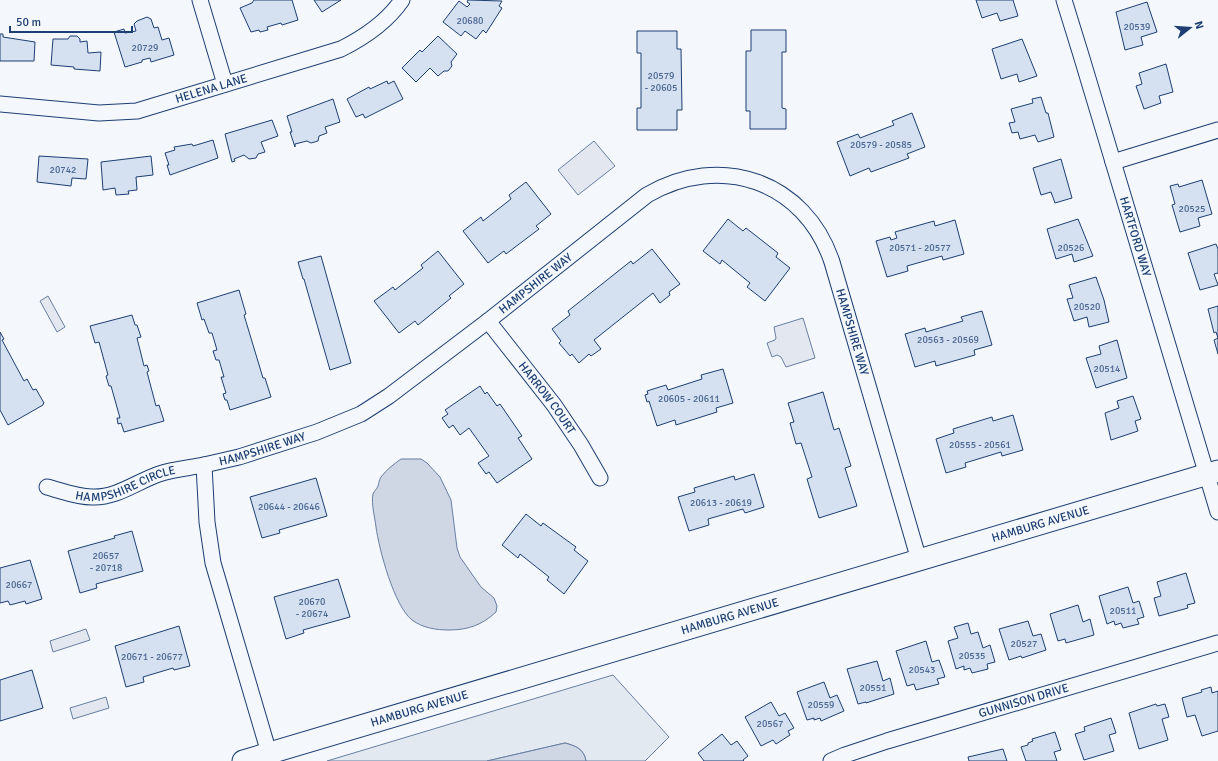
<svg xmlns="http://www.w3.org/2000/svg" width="1218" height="761" font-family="Signika,sans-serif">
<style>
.green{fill:#e3e9f0;stroke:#687fa3}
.parking{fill:#e3e8f0;stroke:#687fa3}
.water{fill:#cfd7e4;stroke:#687fa3}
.building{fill:#d5e0f0;stroke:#1d3f73}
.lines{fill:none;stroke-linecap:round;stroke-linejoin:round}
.street-casing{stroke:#1d3f73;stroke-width:17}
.secondary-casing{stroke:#1d3f73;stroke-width:23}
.street{stroke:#f4f7fb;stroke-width:15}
.secondary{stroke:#f4f7fb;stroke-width:21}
.labels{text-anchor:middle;stroke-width:3;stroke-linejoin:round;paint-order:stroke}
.number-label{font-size:10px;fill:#4b6792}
.street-label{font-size:12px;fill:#1d3f73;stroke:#f4f7fb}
</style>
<rect width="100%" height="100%" fill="#f4f7fb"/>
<path class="green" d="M613,675L669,737L645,761H586C584,749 576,746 565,743L487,761H327Z"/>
<g class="parking">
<path d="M594,141L615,166L578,195L558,170Z"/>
<path d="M48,296L65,327L57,332L40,301Z"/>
<path d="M803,318L815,358L786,367L781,357L777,355L772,357L767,343L775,340L776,338L774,327Z"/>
<path d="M86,629L90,640L53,652L50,641Z"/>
<path d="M106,697L109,708L73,719L70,708Z"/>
</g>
<g class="water">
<path d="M401,459H421L427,463L440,477L451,500L457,548L460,557L481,587L494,598L497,606L496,612C482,625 468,630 449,630C436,630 423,628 412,620C394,606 379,549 376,527C375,517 371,505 373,494C374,491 377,489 378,486C379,483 379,480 381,477C386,470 394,464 401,459Z"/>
<path d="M565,743C576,746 584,749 586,761H487Z"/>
</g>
<g class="building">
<path d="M254,0H292L298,20L282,25L281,23L267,27L268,30L260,32L259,30L251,32L240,8L252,3Z"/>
<path d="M314,0H341L322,12Z"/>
<path d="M468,0L502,1L499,6L502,8L486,33L483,30L476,39L465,31L461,36L443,22L459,1L467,7L470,4L467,2Z"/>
<path d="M976,0H1013L1018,16L1000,21L997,13L982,18Z"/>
<path d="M1147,2L1157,32L1141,37L1143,45L1125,50L1116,12Z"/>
<path d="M147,17L151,19L154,28L158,27L162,40L169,38L174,55L151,62L150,58L142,60V62L125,67L114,32L124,29L125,33L136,31L134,24L137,21Z"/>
<path d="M751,30H786V52H782V108L786,109V129H750V111H746V51H751Z"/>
<path d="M637,31H677V49H681L682,110H677V130H637V108H641V53H637Z"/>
<path d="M0,34H3V37L35,42L34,61H0Z"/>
<path d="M70,36H77L80,39V42L87,41L88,53L101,52L100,71L74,69V67L51,65L53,39H68Z"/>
<path d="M438,36L457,54L451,62L452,66L448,71H444L438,76L430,68L416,82L402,68L420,50L422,52Z"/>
<path d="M1022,39L1037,76L1019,82L1017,74L1001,79L992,49Z"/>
<path d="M1166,64L1173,92L1159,96L1161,103L1144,109L1136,86L1142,84L1139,73Z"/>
<path d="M387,81L388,84L394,81L403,99L365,118L363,114L356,117L347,99L369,87L370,89Z"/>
<path d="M1041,97L1046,113H1048L1054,137L1038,142L1035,135L1020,139L1018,132L1012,133L1009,123L1015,122L1011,109L1033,103L1032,99Z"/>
<path d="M333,99L340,122L325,127L327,133L319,136L318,141L311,143L307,141L295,144V147L290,132H292L287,116Z"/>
<path d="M912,113L925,147L907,154L909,158L871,172L869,168L850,176L837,142L858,134L860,138L894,125L892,121Z"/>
<path d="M272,120L278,136L261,142L265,152L258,154L256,158L249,159L244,155L234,159L235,161L232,162L225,134Z"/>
<path d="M213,140L218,158L170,175L167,165H169L165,153L175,150L174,147L192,144L193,146Z"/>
<path d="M39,156L88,159L86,179L72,178L71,186L37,182Z"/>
<path d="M151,156L153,175L136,177L137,190L128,191L129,194L116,195L115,188L103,190L101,162Z"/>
<path d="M1061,159L1072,198L1055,203L1051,192L1041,195L1033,168Z"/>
<path d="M1202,180L1212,214L1198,218L1200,226L1180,232L1172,205L1175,204L1170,186L1178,184L1179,187Z"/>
<path d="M526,182L551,214L536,226L539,229L506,254L504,251L488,263L463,231L481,217L483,221L511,199L509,195Z"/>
<path d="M728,219L743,231L746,228L778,253L776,257L790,268L765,301L747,287L750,283L722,260L720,264L703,251Z"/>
<path d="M1078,219L1093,256L1074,262L1072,254L1056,259L1047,229Z"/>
<path d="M955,220L964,254L943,260L942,256L907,266L908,271L887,277L876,241L890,237L891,240L897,238L895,232L934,221L935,226Z"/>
<path d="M1216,244L1218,249V273L1214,274L1218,285L1200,290L1188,253Z"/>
<path d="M652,249L680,284L669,292L670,295L660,303L653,293L594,340L601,349L591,356L589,354L579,363L572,354L570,356L559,343L561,341L552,329L570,315L568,311L631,261L633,264Z"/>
<path d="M438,251L464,284L449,296L451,298L418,325L415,321L399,333L374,301L393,287L395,290L423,268L421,265Z"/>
<path d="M321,256L351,363L330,370L304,279H303L298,262Z"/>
<path d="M1096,277L1104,300L1109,322L1089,327L1087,317L1074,321L1067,299L1073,298L1069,285Z"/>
<path d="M239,290L246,314L244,315L263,378H265L271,397L230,410L227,400H225L223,394L226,393L221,377H224L219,360H216L213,351L217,350L212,333H209L204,319L202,320L197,303Z"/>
<path d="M1218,306V354L1214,340L1218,338L1216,332L1214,333L1208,309Z"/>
<path d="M982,311L992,345L974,350L975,355L936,366L935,361L915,367L905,334L925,328L926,332L963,321L961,317Z"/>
<path d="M132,315L135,325H137L141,337L137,338L144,366L147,365L149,371L147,372L156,406L159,405L164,421L124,432L121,423L118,424L117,418H120L111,386H109L106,376L108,375L99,342L95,343L90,326Z"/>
<path d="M0,332L4,339L2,340L24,381L27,379L33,390L36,389L44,403L43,404V405L8,425L0,410Z"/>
<path d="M1117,340L1127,378L1096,388L1086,358L1101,354L1099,346Z"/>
<path d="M723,369L733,403L716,408L717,412L676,425L675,420L657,426L649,401L647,402L645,395L648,394L647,391L666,385L668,390L702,379L701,375Z"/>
<path d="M480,386L485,394L487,392L497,406L500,404L522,436L518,438L532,459L497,483L489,472L486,474L478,463L489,456L469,428L460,435L453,425L449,428L442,418L448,414L445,410Z"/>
<path d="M823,392L834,430L839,428L851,466L845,468L857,506L819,518L807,479L812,477L801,443L796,444L790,423L794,422L788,403Z"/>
<path d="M1133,396L1141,419L1135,421L1138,431L1111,440L1105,413L1119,408L1117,401Z"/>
<path d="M1013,415L1023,450L1002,456L1001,452L965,463L966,467L946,473L936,439L954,433L953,429L992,417L993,421Z"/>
<path d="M754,474L764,507L745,513L743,509L708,519L709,525L689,531L678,497L695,492L694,488L734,476L735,480Z"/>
<path d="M316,478L327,516L279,530L280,533L262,538L250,497Z"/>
<path d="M526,514L541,526L543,523L576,547L574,550L588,561L564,594L547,580L549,577L520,554L518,558L502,545Z"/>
<path d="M132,531L143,571L96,584L97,588L80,593L68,551L115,538L114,536Z"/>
<path d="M30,560L42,599L26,604L25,601L10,605L8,601L0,603V568Z"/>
<path d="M1186,573L1195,603L1187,605L1188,608L1159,616L1154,598L1161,596L1157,582Z"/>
<path d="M338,579L350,617L303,630L304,633L286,639L274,597Z"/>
<path d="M1128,587L1133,603L1139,601L1144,617L1137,619L1139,624L1123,628L1121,623L1115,625L1114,621L1107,624L1099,596Z"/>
<path d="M1078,605L1083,622L1090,619L1094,635L1066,643L1065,639L1058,641L1050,614Z"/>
<path d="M1028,621L1033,636L1041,634L1046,650L1022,658L1021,656L1009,660L999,629Z"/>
<path d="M968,623L971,634L978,632L983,648L990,645L995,662L987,664L988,669L972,673L970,668L964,670V666L956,669L948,641L958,638L954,627Z"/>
<path d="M179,626L190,666L174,670L173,668L143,677L144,682L126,687L115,646Z"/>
<path d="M926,641L932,662L939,660L945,677L937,679L939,684L916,690L914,684L907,686L896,651Z"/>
<path d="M877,661L883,681L890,678L894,694L866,703V702L858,704L847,669Z"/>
<path d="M32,670L43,708L0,721V680Z"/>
<path d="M824,682L830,698L837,695L844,711L821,721L820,718L814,720V718L807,720L797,692Z"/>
<path d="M1211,687L1212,693L1218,691V731L1202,736L1195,715L1187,717L1182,698L1202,692L1201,690Z"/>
<path d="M771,702L779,716L785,713L794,728L788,731L790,735L776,744L773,740L761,746L745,717Z"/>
<path d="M1156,704L1157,706L1165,704L1169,717L1162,719L1168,740L1139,749L1129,713Z"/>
<path d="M1111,718L1116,733L1109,735L1114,751L1084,760L1075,734L1085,731L1084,727Z"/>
<path d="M1055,732L1061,750L1054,752L1057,761H1026L1021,747L1028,745V743L1033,741L1032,739Z"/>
<path d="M722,734L731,745L737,741L748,756L743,760L744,761H704L698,753Z"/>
<path d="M1003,749L1007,761H969L968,757Z"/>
</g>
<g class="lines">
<defs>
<g id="street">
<path d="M200,0L225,84"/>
<path id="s1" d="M1064,0L1081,55L1218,512"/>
<path id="s2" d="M0,104L99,113L137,111L341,49C365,37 387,22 402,0"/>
<path d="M1113,162L1218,130"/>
<path id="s3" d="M488,321L554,405L581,445L600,478"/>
<path id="s4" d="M47,487C62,491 77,497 92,497C117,498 136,482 159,474C173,469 189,468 204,465"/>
<path id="s5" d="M269,753L213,563L207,522L204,465L239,457L317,432L361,414L389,396L488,321L647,195C720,152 805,181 832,262L919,560"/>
<path id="s6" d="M831,761L845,755L887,741L1218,643"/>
</g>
<g id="secondary">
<path id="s7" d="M243,761L1218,471"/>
</g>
</defs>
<use href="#street" class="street-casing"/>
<use href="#secondary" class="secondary-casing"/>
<use href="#street" class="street"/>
<use href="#secondary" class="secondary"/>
</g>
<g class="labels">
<g class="number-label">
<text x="470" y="24">20680</text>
<text x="1137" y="30">20539</text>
<text x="145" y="51">20729</text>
<text x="661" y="79">20579<tspan x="661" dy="12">- 20605</tspan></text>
<text x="881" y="148">20579 - 20585</text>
<text x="63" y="173">20742</text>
<text x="1192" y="212">20525</text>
<text x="920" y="251">20571 - 20577</text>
<text x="1071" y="251">20526</text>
<text x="1087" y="310">20520</text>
<text x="948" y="343">20563 - 20569</text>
<text x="1107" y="372">20514</text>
<text x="689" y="402">20605 - 20611</text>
<text x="980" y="448">20555 - 20561</text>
<text x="721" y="506">20613 - 20619</text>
<text x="289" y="510">20644 - 20646</text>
<text x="106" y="559">20657<tspan x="106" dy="12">- 20718</tspan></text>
<text x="19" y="588">20667</text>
<text x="312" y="605">20670<tspan x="312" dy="12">- 20674</tspan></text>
<text x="1123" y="614">20511</text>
<text x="1024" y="647">20527</text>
<text x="972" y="659">20535</text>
<text x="152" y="660">20671 - 20677</text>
<text x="922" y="673">20543</text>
<text x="873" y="691">20551</text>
<text x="821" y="708">20559</text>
<text x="770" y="727">20567</text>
</g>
<g class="street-label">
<text dy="4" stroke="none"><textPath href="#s2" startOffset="215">HELENA LANE</textPath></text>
<text dy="4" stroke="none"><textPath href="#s1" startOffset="247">HARTFORD WAY</textPath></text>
<text dy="4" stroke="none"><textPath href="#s5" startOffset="680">HAMPSHIRE WAY</textPath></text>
<text dy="4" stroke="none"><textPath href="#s5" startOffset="1123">HAMPSHIRE WAY</textPath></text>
<text dy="4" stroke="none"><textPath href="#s3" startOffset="97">HARROW COURT</textPath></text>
<text dy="4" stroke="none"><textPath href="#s5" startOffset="357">HAMPSHIRE WAY</textPath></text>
<text dy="4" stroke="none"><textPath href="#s4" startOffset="82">HAMPSHIRE CIRCLE</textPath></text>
<text dy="4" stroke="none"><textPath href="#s7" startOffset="832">HAMBURG AVENUE</textPath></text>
<text dy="4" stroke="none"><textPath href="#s7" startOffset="508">HAMBURG AVENUE</textPath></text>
<text dy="4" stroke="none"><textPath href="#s6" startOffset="202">GUNNISON DRIVE</textPath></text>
<text dy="4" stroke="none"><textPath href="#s7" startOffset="184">HAMBURG AVENUE</textPath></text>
</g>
</g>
<g transform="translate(1190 28) rotate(73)" stroke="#f4f7fb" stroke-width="3" paint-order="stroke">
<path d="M0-3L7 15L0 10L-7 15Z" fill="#1d3f73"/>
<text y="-6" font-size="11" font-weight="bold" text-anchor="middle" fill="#1d3f73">N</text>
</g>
<path d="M10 26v6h122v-6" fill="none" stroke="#1d3f73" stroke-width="2"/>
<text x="16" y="26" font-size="12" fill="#1d3f73" stroke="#f4f7fb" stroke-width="3" paint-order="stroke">50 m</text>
</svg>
